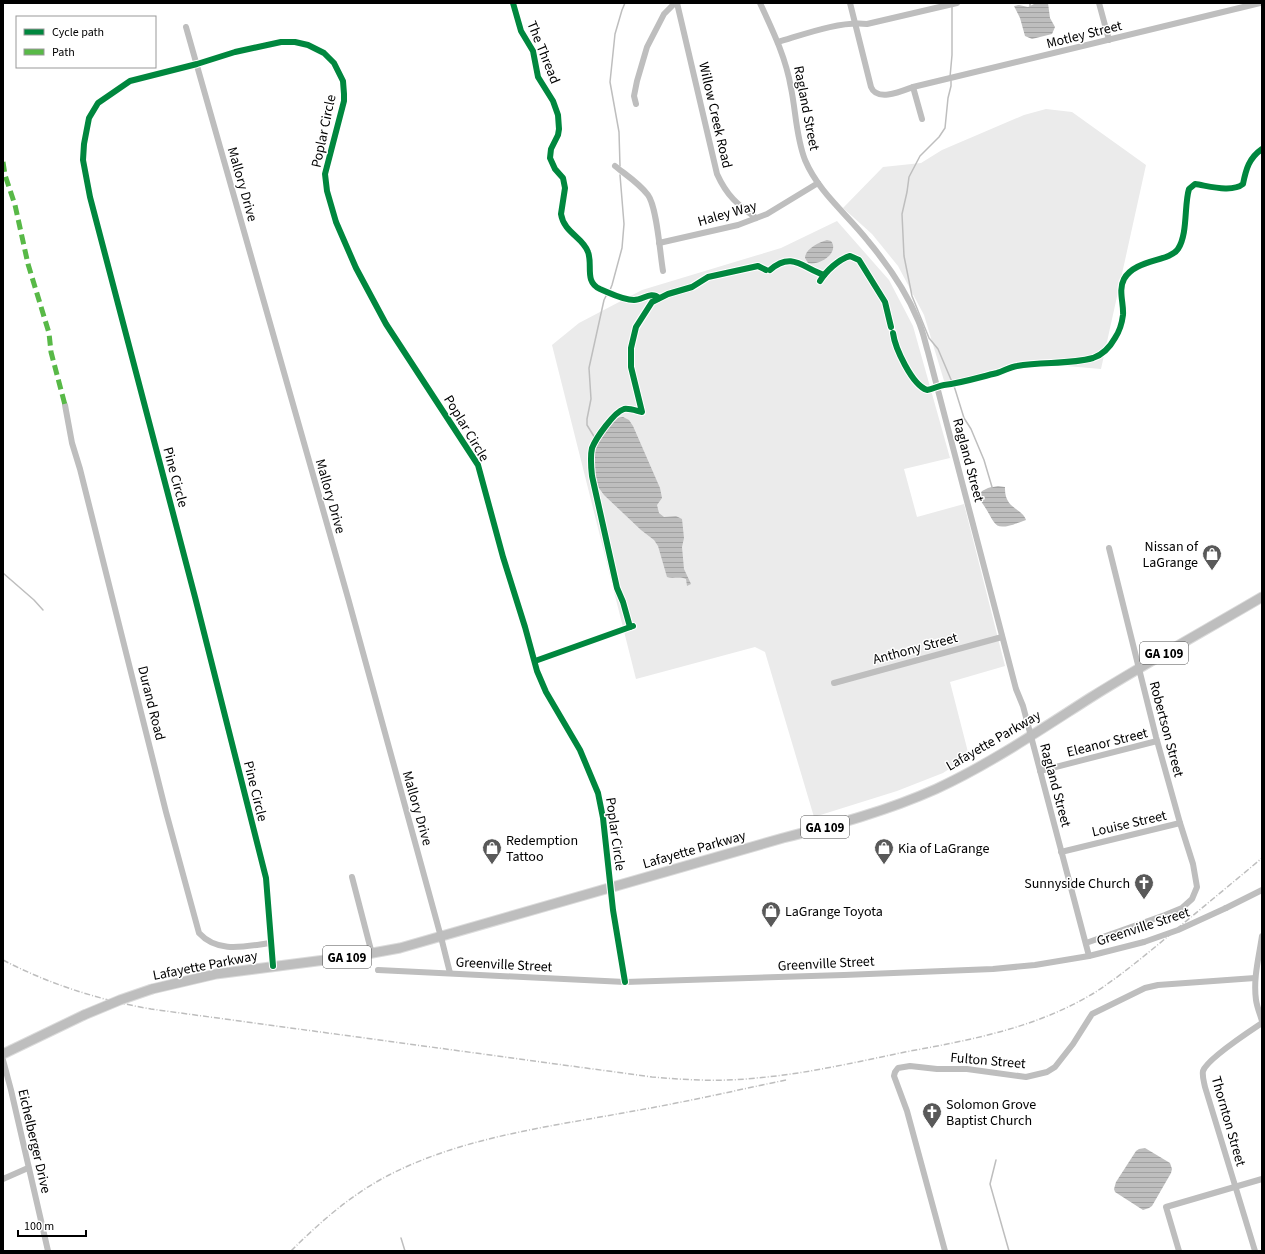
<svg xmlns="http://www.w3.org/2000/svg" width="1265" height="1254" font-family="'Source Sans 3',sans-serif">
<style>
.garden{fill:#ebebeb}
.water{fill:url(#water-rules)}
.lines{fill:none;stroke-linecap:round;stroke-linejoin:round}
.stream{stroke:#bebebe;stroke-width:1.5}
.highway-casing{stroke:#dbdbdb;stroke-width:11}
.minor{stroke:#bebebe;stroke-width:6}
.highway{stroke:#bebebe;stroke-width:9}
.rail{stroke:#bebebe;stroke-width:1.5;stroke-dasharray:6 2 1 2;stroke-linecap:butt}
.highway-bridge-casing{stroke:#dbdbdb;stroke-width:11;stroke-linecap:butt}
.minor-bridge{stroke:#bebebe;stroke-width:6}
.highway-bridge{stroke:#bebebe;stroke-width:9}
.quiet{stroke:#58b947;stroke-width:5;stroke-dasharray:10 5;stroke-linecap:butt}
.cycleway-casing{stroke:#fff;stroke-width:8}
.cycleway{stroke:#00873e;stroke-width:6}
.labels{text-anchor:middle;stroke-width:3;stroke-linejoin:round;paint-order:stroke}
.shield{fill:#fff;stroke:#4c4c4c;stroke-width:1}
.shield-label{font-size:13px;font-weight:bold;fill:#000}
.street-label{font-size:14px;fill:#000;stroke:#fff}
.poi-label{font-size:14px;fill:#000;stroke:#fff;text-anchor:start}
</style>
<defs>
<pattern id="water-rules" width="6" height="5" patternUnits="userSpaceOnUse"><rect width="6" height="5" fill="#bebebe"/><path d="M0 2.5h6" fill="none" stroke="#a2a2a2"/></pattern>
</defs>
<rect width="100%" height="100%" fill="#fff"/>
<g class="garden">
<path d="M1046,109L1072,112L1146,165L1101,369C1076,367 1050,364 1024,366C997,368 971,377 945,384L924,315L898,266L872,234L843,208L883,167L921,163L942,150L1024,115Z"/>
<path d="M837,221L889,280L913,326L950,458L904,469L917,517L964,504L1005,666L950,682L969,756L943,773L897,791L814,817L765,652L755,647L636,679L552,345L579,323L642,290L781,248Z"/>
</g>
<g class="water">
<path d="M1036,3H1048L1050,18L1055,27L1052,34L1032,39L1025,36L1020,18L1014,6L1019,5L1028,7Z"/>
<path d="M827,240L831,241C840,253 819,266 808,263L805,258C805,249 819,242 827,240Z"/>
<path d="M623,417L629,420L633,426L660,488L662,498L657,505L659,513L664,517L676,516L682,519L684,538L682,547L684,569L691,584L687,586L686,579C679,576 673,579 667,577L658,546L654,540L641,530L604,495L596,484L593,464L595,447L603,432L611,422L617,418Z"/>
<path d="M998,486L1005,487C1004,509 1022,508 1026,520C989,534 999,525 980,500V494L982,491L988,488Z"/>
<path d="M1145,1148L1170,1163L1172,1169L1171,1173L1152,1206L1149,1208L1143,1210L1115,1192L1114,1189L1116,1182L1136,1151L1139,1149Z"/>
</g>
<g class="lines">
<g class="stream">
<path d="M1030,3V6"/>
<path d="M950,77L952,55V7"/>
<path d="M951,81V86L948,98L945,128L939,137L920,156L909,177L907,192L902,214L904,256L912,296L929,338L938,349L955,389L964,418L971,429L984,460L992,487"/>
<path d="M620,166L619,132L610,82L615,34L622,10L625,3"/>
<path d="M610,290L612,285L622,248L624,224L620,175"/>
<path d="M595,438L587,425V419L591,399L589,368L604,300L607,294"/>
<path d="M3,573L34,600L43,610"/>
<path d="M996,1160L990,1184L1009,1251"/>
<path d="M401,1238L405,1251"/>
</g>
<defs>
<g id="highway">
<path d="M152,989L216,974L356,956L400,948L783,838C835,825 887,811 936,789C990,764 1040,730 1090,698C1146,663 1204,631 1262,597"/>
<path d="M3,1054L84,1015"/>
</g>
</defs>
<use href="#highway" class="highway-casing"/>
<g class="minor">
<path d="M677,3L717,174C727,196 737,204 756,218"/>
<path d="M760,3C773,31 786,58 791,88C796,112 796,137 805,160C819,193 847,214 868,241C888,265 906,291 918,320C923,331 925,342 928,352L1016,689L1023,706L1089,956"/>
<path d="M850,3L871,87C877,102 902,91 913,87L1260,3"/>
<path d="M1099,3L1109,40"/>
<path d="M186,27L348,598L441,937L450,973"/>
<path d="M778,42C805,34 839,21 867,24L957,3"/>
<path d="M913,87L922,119"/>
<path d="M636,104L634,96L637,81L647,47L664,14L675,3"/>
<path d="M615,166C626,175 639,183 648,195C657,207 660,254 663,271"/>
<path d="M659,243L738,225L767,214L818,183"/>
<path d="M65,405L72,443L80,469L166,812L199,933C218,954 246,946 271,943"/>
<path d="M834,683L1002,637"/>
<path d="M1040,771L1157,741"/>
<path d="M1061,852L1180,823"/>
<path d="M352,877L372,954"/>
<path d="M1226,908L1262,890"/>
<path d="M1262,936C1259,957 1253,978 1256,1000C1257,1007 1260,1014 1262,1021"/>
<path d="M1086,943L1165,915L1182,908L1192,899L1197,887L1193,864L1180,823L1156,737L1109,548"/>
<path d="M273,966L266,878L195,597L90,197L83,160L84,144L89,118L98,103L130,81L197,64L235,52L281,42H295L308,45L324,53L334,63L343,81L344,94V101L325,174L327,191L336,222L356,268L386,324L478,465L503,557L525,627L537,671L546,692L580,750L598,793L603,818L613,910L625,982"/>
<path d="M378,970L625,982L844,975L993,969L1035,965L1089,956L1144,942"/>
<path d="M3,1060L11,1090L48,1251"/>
<path d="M3,1179L28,1168"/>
<path d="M945,1251L907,1111L894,1076L895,1072L898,1068L910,1066L937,1069H967L1026,1077L1047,1072L1055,1067L1073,1044L1092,1014L1145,988L1158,985L1255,978"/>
<path d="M1179,1251L1166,1207L1262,1179"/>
<path d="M1255,1251L1205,1087C1204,1082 1202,1076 1203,1071C1207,1059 1250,1031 1262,1023"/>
</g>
<use href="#highway" class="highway"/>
<g class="rail">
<path d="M3,960C49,984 99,1000 151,1009L652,1077C687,1080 721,1082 756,1078C806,1074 856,1062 905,1052C971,1040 1036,1028 1094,993C1119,977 1143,957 1166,938C1198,911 1230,885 1262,858"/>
<path d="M291,1251C320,1222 352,1194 389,1175C463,1137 548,1127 628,1112C681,1103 733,1091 786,1080"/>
</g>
<defs>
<path id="highway-bridge" d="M84,1015L120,1000L152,989"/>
</defs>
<use href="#highway-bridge" class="highway-bridge-casing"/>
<path class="minor-bridge" d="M1144,942L1178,930L1226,908"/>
<use href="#highway-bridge" class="highway-bridge"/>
<path class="quiet" d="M3,162L5,175L15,205L28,264L49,333L51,352L65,405"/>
<defs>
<g id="cycleway">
<path d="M513,3L521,31L533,51L538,77L553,101L558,115L559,129L558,135L551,149L550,158L555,169L563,178L565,188L561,214C564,233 583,237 588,252C593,265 584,282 600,289C610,293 623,300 634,300C643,300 651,291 659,298"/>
<path d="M770,270C792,251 803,268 824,275"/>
<path d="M820,281C826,271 839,259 850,256L859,260L885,302L891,327"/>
<path d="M893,333C895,348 912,385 927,390C933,389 938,386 944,385C962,383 980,377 997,373C1004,371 1010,367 1017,366C1042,361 1068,365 1093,358C1102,355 1110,347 1115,338C1119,332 1122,323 1123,315C1124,304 1118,290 1124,279C1135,259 1169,262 1178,249C1188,234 1184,205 1189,189L1195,184C1209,186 1232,193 1243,184C1246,169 1249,158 1262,149"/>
<path d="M630,627L623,602L617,588L592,476C591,467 590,457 592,448C596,438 614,412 624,409C629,408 637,411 642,412L631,367V348L636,327L652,302L668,294L692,287L708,277L758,266L766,270"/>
<path d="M535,661L633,626"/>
<path d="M273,966L266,878L195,597L90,197L83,160L84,144L89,118L98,103L130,81L197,64L235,52L281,42H295L308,45L324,53L334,63L343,81L344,94V101L325,174L327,191L336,222L356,268L386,324L478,465L503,557L525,627L537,671L546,692L580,750L598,793L603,818L613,910L625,982"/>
</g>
</defs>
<use href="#cycleway" class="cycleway-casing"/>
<use href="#cycleway" class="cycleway"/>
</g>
<defs>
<symbol id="shop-pin" viewBox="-11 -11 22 30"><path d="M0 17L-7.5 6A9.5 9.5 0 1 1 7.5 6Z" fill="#595959" stroke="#fff"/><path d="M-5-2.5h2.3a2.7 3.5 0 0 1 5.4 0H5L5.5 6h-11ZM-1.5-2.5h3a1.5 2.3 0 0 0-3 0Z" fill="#fff"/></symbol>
<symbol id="church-pin" viewBox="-11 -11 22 30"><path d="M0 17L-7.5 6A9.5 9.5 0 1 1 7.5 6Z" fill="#595959" stroke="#fff"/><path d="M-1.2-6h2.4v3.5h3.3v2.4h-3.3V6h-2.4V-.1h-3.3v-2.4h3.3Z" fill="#fff"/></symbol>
</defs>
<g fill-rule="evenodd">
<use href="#shop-pin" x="1201" y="543" width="22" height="30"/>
<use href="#shop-pin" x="481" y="837" width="22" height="30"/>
<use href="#shop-pin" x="873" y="837" width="22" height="30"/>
<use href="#church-pin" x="1133" y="872" width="22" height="30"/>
<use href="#shop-pin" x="760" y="900" width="22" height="30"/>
<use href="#church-pin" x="921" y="1101" width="22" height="30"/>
</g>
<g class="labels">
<g class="shield">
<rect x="1140" y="642" width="48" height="22" rx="3"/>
<rect x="801" y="816" width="48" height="22" rx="3"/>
<rect x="323" y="946" width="48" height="22" rx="3"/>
</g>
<g class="shield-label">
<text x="1164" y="658">GA 109</text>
<text x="825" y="832">GA 109</text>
<text x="347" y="962">GA 109</text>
</g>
<g class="street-label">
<text transform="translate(1084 34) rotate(-14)" y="5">Motley Street</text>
<text transform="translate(544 52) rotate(68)" y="5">The Thread</text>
<text transform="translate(807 108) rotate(79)" y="5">Ragland Street</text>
<text transform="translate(716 115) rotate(77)" y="5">Willow Creek Road</text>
<text transform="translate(323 131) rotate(-78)" y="5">Poplar Circle</text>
<text transform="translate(243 184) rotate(74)" y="5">Mallory Drive</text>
<text transform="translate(727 213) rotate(-16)" y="5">Haley Way</text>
<text transform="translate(467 428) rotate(59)" y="5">Poplar Circle</text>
<text transform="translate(969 460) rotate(75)" y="5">Ragland Street</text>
<text transform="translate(176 477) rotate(75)" y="5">Pine Circle</text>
<text transform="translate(331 496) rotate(74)" y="5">Mallory Drive</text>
<text transform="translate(915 648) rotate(-15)" y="5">Anthony Street</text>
<text transform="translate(152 703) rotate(76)" y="5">Durand Road</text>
<text transform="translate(1167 729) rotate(75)" y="5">Robertson Street</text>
<text transform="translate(993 740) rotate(-30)" y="5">Lafayette Parkway</text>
<text transform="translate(1107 742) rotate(-14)" y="5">Eleanor Street</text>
<text transform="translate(1056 785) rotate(75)" y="5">Ragland Street</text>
<text transform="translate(256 791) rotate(76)" y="5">Pine Circle</text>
<text transform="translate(418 808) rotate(74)" y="5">Mallory Drive</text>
<text transform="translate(1129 823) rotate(-13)" y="5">Louise Street</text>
<text transform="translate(616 834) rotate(82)" y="5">Poplar Circle</text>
<text transform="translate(694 849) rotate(-16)" y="5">Lafayette Parkway</text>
<text transform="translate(1143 926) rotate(-18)" y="5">Greenville Street</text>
<text transform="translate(826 963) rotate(-3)" y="5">Greenville Street</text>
<text transform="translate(504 964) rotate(3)" y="5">Greenville Street</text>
<text transform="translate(205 965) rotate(-11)" y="5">Lafayette Parkway</text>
<text transform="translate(988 1060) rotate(5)" y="5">Fulton Street</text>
<text transform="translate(1229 1121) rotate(74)" y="5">Thornton Street</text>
<text transform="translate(35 1141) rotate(77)" y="5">Eichelberger Drive</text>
</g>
<g class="poi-label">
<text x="1198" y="551" text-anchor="end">Nissan of<tspan x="1198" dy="16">LaGrange</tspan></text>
<text x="506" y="845">Redemption<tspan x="506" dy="16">Tattoo</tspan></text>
<text x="898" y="853">Kia of LaGrange</text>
<text x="1130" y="888" text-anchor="end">Sunnyside Church</text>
<text x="785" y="916">LaGrange Toyota</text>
<text x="946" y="1109">Solomon Grove<tspan x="946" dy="16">Baptist Church</tspan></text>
</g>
</g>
<rect width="1265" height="1254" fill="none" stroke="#000000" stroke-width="8"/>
<rect x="16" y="16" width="140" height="52" fill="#ffffff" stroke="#999999"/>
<rect x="24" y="29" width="20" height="6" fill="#00873e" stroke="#999999"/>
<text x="52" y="36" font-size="12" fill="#000000">Cycle path</text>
<rect x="24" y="49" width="20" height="6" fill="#58b947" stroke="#999999"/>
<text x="52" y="56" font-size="12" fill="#000000">Path</text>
<path d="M18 1230v6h68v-6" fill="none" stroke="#000000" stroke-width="2"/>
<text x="24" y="1230" font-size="12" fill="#000000" stroke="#ffffff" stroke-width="3" paint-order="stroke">100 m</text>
</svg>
